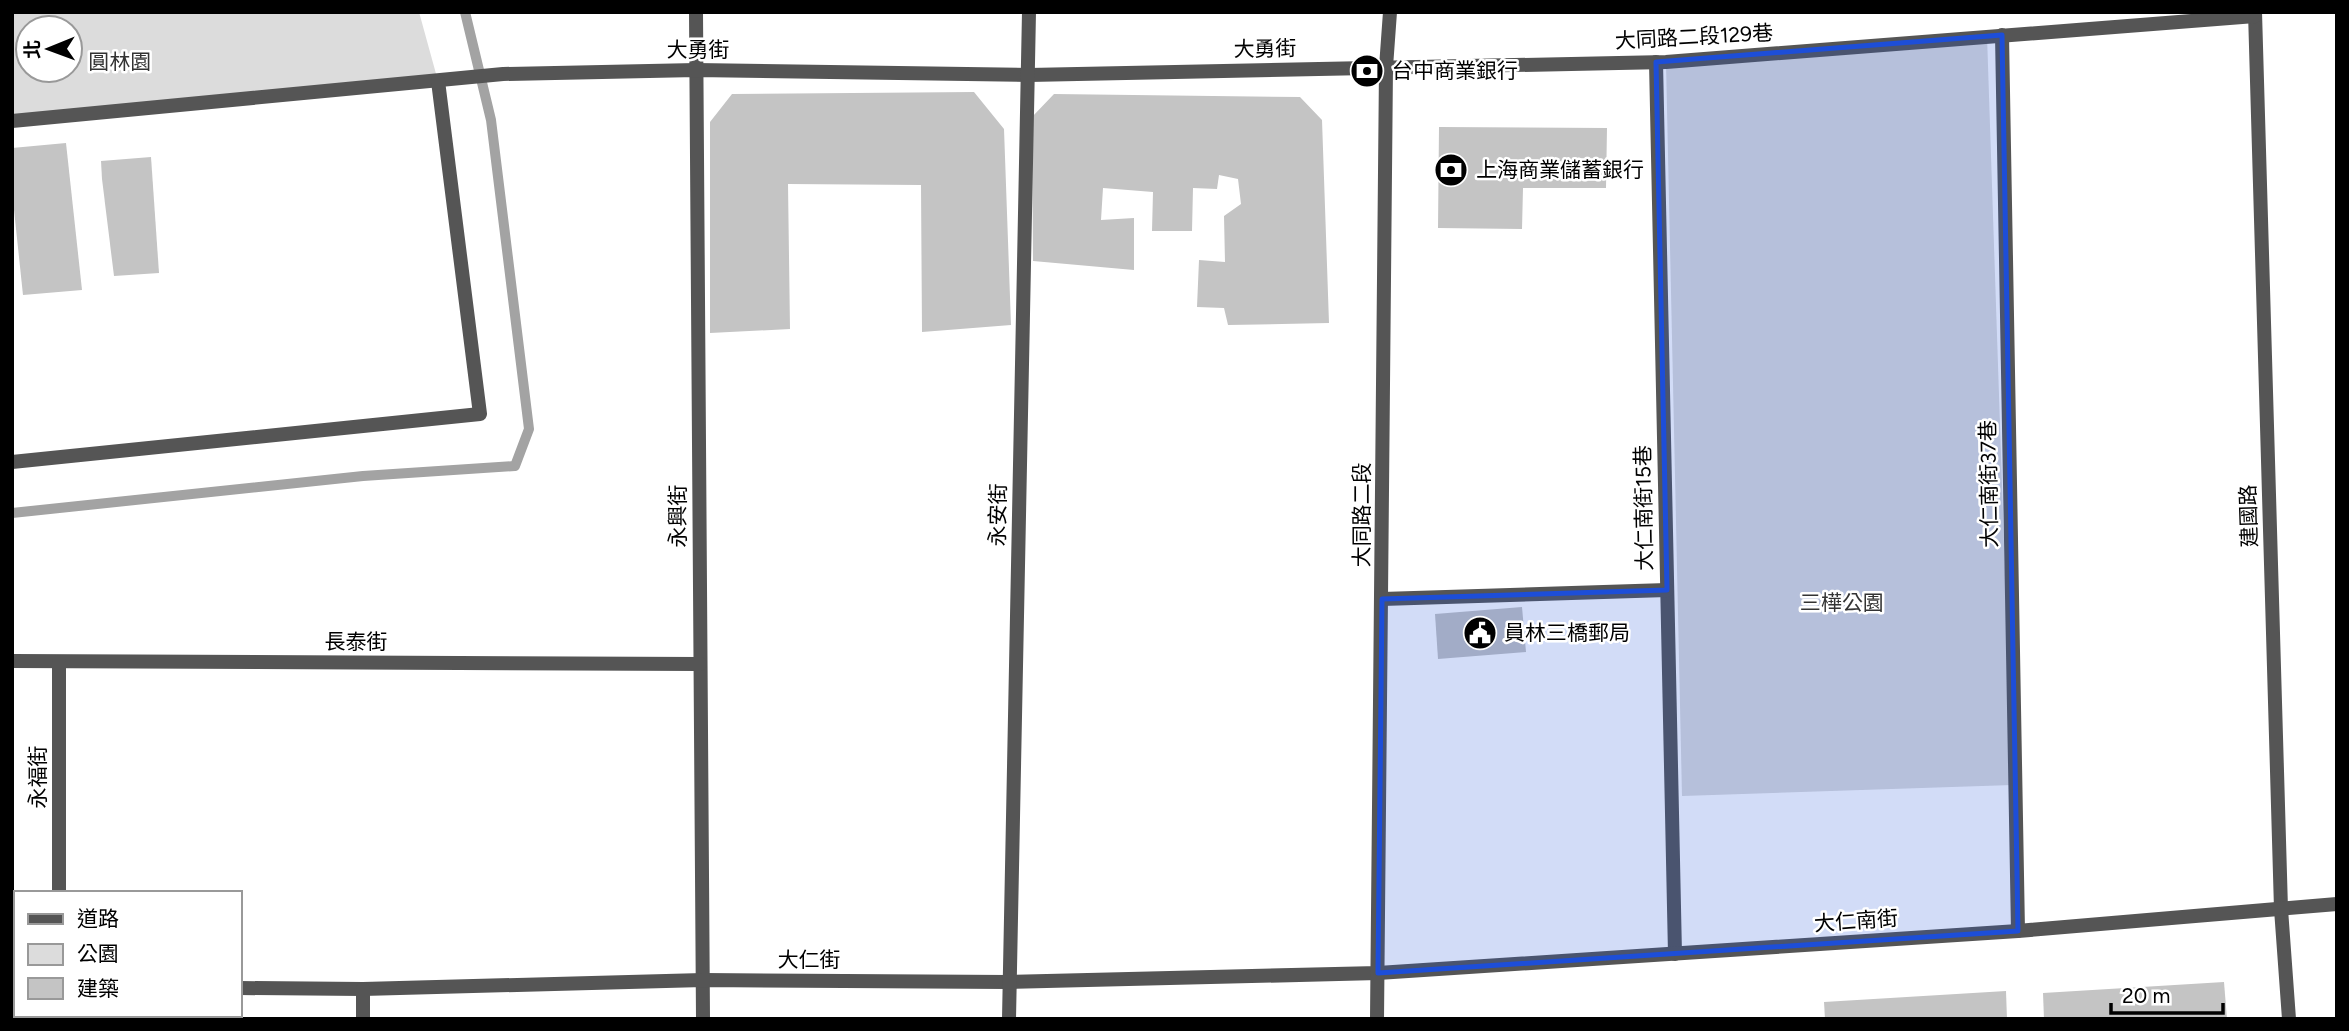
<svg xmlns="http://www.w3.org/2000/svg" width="2349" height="1031" font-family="Figtree,'Noto Sans TC',sans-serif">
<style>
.green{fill:#dcdcdc;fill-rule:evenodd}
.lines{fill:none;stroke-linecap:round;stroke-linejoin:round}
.stream{stroke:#a3a3a3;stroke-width:10}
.building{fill:#c4c4c4}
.minor{stroke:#555;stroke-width:14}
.marked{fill:#1d4ed8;fill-opacity:0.2;stroke:#1d4ed8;stroke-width:5;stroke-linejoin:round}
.labels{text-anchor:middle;stroke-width:5;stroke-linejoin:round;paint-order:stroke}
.street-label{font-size:21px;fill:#000;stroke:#fff}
.park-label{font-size:21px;fill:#333;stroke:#fff}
.poi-label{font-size:21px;fill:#000;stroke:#fff;text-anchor:start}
</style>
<rect width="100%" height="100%" fill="#fff"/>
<g class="green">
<path d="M12,12H419L438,81L12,121ZM28,28H70V70H28Z"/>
<path d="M1987,36L2012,785L1682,796L1666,62Z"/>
</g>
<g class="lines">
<path class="stream" d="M12,513L363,476L515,466L529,429L491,120L465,12"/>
</g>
<g class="building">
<path d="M974,92L1004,129L1011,325L922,332L921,185L788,184L790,329L710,333V122L732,94Z"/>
<path d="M1054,94L1300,97L1322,120L1329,323L1228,325L1224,308L1197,307L1199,260L1225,262L1224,216L1241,204L1238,179L1219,175L1217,189L1193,188L1192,231H1152L1153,192L1103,188L1101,220L1134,218V270L1033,261L1032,117Z"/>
<path d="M1439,127L1607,128L1606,188H1523L1522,229L1438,228Z"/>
<path d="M66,143L82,290L23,295L12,191V148Z"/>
<path d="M151,157L159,273L114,276L102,179L101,161Z"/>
<path d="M1522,607L1526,652L1438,659L1435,614Z"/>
<path d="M2224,982L2227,1019H2044L2043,993Z"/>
<path d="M2006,991L2007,1019H1825L1824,1002Z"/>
</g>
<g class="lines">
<g class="minor">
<path d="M696,12L703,1019"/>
<path d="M2255,12L2281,909L2289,1019"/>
<path d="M2002,35L2018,931"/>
<path d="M1656,62L1675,954"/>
<path d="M12,121L503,74L696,70L1029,75L1666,62L2255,16"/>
<path d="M12,462L480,414L438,81"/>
<path d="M1382,599L1667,590"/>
<path d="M12,661L700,664"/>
<path d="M59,893V662"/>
<path d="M12,988H16"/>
<path d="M240,988L363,989L703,980L1008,982L1378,973L2018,931L2337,904"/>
<path d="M58,1019V1015"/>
<path d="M363,1019V989"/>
<path d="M1009,1019L1029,12"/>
<path d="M1377,1019L1386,67L1390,12"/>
</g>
</g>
<path class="marked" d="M2002,35L2018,931L1378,973L1382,599L1667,590L1656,62Z"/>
<defs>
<symbol id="bank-disc" viewBox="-11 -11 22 22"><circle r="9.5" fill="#000" stroke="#fff"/><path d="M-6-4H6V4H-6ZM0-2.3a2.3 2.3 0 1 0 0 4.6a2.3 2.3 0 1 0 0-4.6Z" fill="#fff"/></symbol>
<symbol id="civic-disc" viewBox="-11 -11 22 22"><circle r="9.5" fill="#000" stroke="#fff"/><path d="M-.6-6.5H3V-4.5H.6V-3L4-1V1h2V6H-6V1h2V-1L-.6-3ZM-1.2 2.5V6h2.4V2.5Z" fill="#fff"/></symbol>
</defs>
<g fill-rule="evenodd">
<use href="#bank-disc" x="1348" y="52" width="38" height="38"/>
<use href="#bank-disc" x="1432" y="151" width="38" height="38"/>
<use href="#civic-disc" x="1461" y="614" width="38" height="38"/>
</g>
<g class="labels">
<g class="street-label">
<text transform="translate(1694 37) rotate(-3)" y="7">大同路二段129巷</text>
<text transform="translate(1265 49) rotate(-1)" y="7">大勇街</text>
<text x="698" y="57">大勇街</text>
<text transform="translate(1989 484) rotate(-91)" y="7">大仁南街37巷</text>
<text transform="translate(1644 508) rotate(-91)" y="7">大仁南街15巷</text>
<text transform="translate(998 515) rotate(-89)" y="7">永安街</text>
<text transform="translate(1362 515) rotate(-90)" y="7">大同路二段</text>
<text transform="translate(678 516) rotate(-90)" y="7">永興街</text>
<text transform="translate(2249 516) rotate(-92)" y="7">建國路</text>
<text x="356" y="649">長泰街</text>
<text transform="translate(38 777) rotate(-90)" y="7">永福街</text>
<text transform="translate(1856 921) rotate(-4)" y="7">大仁南街</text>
<text x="809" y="967">大仁街</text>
</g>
<g class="park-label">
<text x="120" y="69">圓林園</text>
<text x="1842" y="610">三樺公園</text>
</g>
<g class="poi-label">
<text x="1392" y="78">台中商業銀行</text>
<text x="1476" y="177">上海商業儲蓄銀行</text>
<text x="1504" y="640">員林三橋郵局</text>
</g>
</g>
<rect width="2349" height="1031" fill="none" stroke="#000000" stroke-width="28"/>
<rect x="14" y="891" width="228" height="126" fill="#ffffff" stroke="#999999" stroke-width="2"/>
<rect x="28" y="914" width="35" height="10" fill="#555555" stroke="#999999" stroke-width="2"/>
<text x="77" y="926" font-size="21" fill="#000000">道路</text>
<rect x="28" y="944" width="35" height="21" fill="#dcdcdc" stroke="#999999" stroke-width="2"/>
<text x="77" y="961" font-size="21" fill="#000000">公園</text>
<rect x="28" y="978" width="35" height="21" fill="#c4c4c4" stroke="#999999" stroke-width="2"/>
<text x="77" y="996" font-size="21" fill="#000000">建築</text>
<g transform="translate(49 49) rotate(269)"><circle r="33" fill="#ffffff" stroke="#999999" stroke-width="2"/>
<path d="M0-5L12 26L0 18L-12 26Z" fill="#000000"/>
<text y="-10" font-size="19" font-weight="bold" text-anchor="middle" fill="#000000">北</text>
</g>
<path d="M2111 1003v10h112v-10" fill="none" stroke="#000000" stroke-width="3.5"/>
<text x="2122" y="1003" font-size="21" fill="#000000" stroke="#ffffff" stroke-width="5" paint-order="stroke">20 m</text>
</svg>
